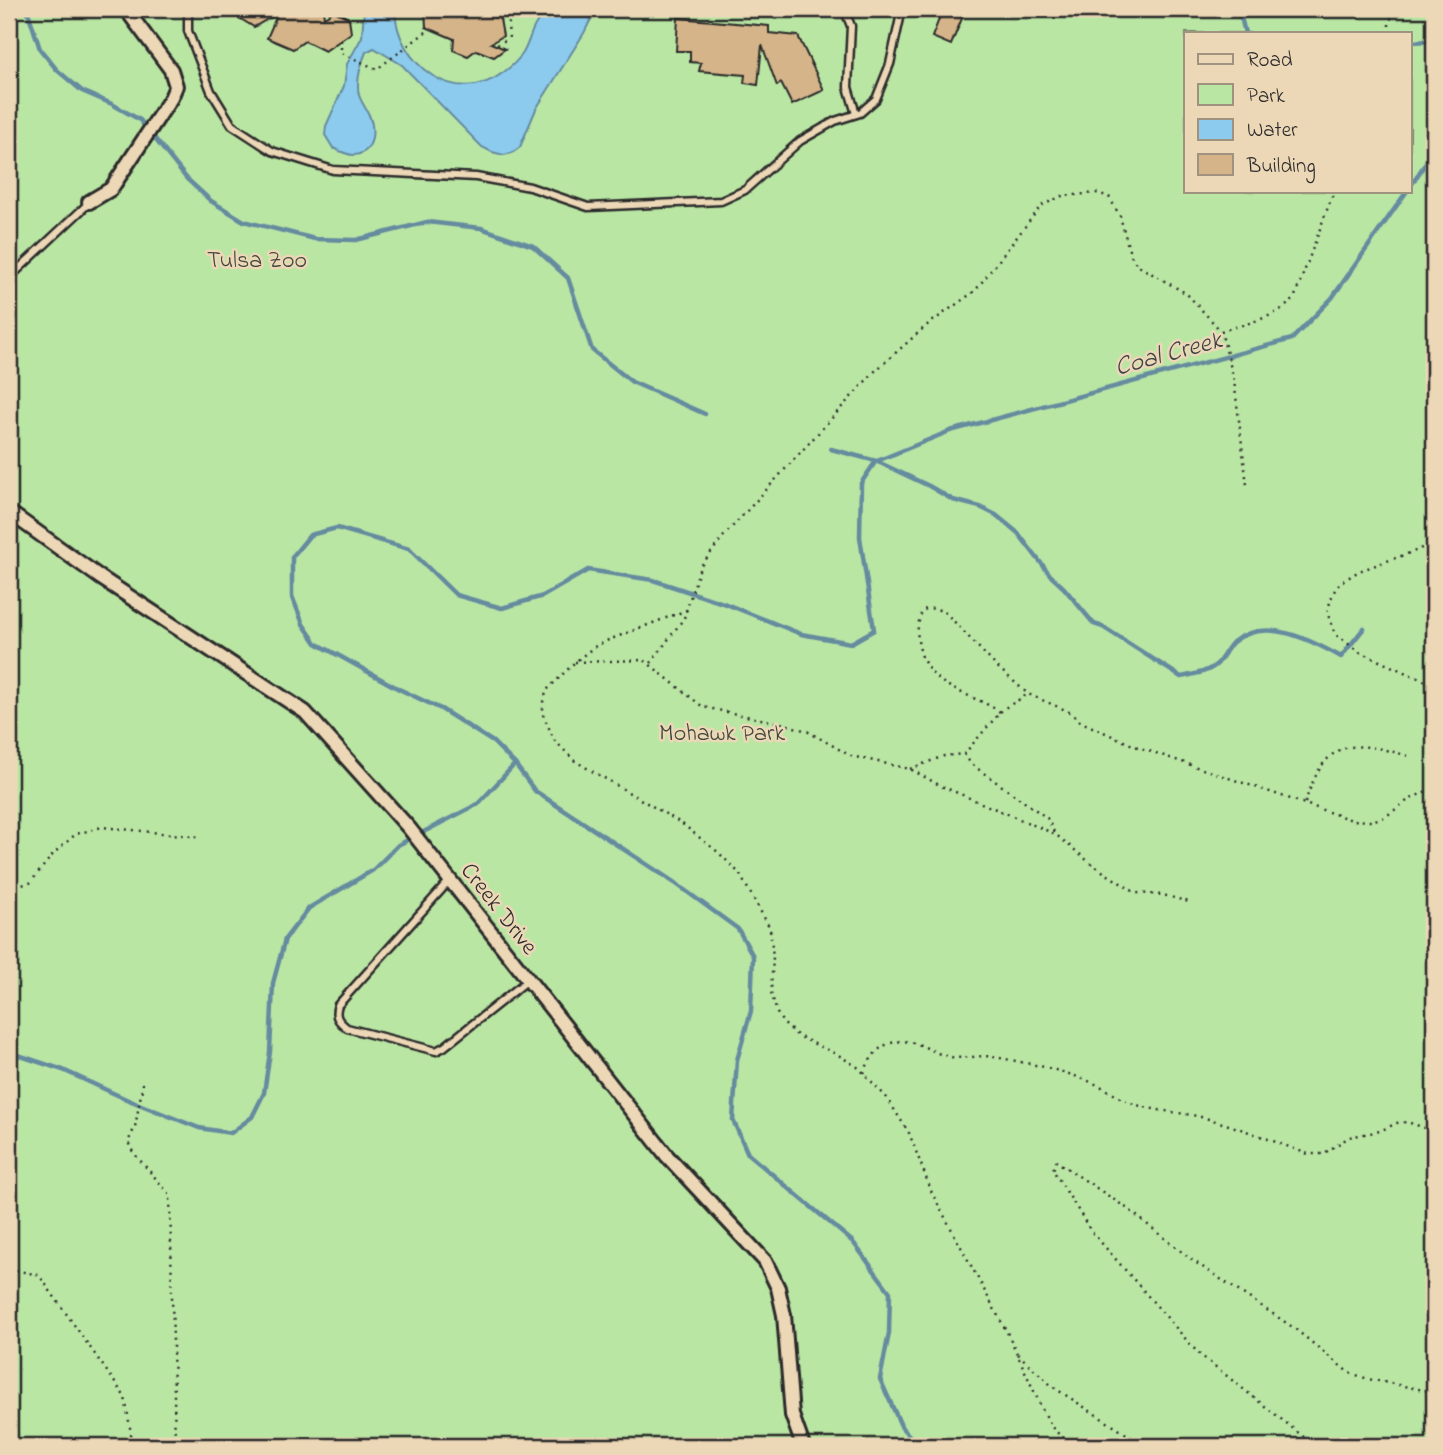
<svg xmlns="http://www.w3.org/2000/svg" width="1443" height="1455" font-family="'Indie Flower',sans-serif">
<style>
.green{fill:#bae6a4;stroke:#728868;stroke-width:2;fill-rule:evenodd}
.water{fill:#8ccbed;stroke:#658b9f;stroke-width:2}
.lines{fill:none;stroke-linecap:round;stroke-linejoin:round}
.stream{stroke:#658b9f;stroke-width:4.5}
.building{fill:#d5b489;stroke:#2b2b2b;stroke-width:2}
.lane-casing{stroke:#2b2b2b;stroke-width:11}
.street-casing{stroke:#2b2b2b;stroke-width:18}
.path{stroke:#2b2b2b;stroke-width:2.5;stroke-dasharray:2 5;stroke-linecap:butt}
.lane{stroke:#ecd7b6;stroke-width:6}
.street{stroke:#ecd7b6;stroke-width:12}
.labels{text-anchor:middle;stroke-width:5;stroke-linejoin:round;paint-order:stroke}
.park-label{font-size:24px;fill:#40473d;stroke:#ecd7b6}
.street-label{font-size:24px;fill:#2b2b2b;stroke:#ecd7b6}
.water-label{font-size:26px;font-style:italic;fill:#3a4348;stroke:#ecd7b6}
</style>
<rect width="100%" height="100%" fill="#ecd7b6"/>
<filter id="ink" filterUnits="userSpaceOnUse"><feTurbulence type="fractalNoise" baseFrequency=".0143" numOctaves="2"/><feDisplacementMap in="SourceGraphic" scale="14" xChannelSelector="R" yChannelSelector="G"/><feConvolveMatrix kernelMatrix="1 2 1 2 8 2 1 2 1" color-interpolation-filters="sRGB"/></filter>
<g filter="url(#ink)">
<path class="green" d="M9,9H1434V1446H9ZM1186,33H1410V191H1186Z"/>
<path class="water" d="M364,9H395C396,63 455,110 504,72C511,67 518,60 523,53C530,41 532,24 543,15C556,4 580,9 596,9L584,33L536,109L520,147L512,153L504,155L492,152L482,147L402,65L374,48L366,52C361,64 356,82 359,95C361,102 366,108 369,115C375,129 375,153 354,155C348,155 339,151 333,148L325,135L326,126L344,86L347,64L362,37Z"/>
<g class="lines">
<g class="stream">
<path d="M27,9L40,49L57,70L82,91L112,104L140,120L187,179L211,201L244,221L315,239L356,240L427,222L481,228L533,246L568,278L592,350L632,382L705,414"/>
<path d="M1239,9L1245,33"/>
<path d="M1410,42L1434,41"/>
<path d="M1410,187L1434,150"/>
<path d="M831,449L876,461L929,486L953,500L980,507L996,515L1018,533L1051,576L1064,588L1094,624L1103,627L1181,677C1194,674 1207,673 1217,664C1223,657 1227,648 1233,642C1265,616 1311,640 1341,657L1364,628"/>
<path d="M876,461L861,483L860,537L874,630L851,643L801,634L726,604L653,580L588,570L543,596L502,608L456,595L409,549L337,528L310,535L292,557V596L303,624L316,643L399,689L441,709L493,742L515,764L535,791L675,883L738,929L753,956L751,1011L737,1060L733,1120L748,1154L853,1242L890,1292L889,1333L880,1379L902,1428L919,1446"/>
<path d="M877,461L950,431L1292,339L1332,298L1407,191"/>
<path d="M9,1052L63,1070L126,1099L199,1128L231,1133L252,1117L264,1093L270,1052L273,983L285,939L309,908L373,870L398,845L478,804L515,764"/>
</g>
</g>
<g class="building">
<path d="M238,9H323L324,17L334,11L349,18L351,33L325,51L305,41L293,49L267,38L278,13L254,27L239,18Z"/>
<path d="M425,9H475L500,19L503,36L491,43L505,49L494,57L476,50L468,56L453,50L454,39L426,27Z"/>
<path d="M943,9H963L961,15L963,16L951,45L932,37Z"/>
<path d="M678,18L769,26V33L798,36L824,90L792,105L781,83L777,86L762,45L758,85L744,83L745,75L699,71L701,63L690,62V51H676Z"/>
</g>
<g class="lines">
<defs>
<g id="lane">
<path d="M188,9V31L211,91L232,125L272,151L333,170L476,177L530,187L588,207L721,201L745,190L800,141L835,121L860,113L876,99L890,64L902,9"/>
<path d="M844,9L851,26L848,87L856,114"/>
<path d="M9,278L89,203"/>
<path d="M451,879L338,1005C334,1016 338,1021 347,1028L436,1051L444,1047L528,980"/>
</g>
<g id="street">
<path d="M89,202L111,189L171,98L176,86L171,70L131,16L130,9"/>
<path d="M9,512L101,578L305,712L409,828L667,1156L765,1261L778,1288L784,1315L792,1415L803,1446"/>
</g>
</defs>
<use href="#lane" class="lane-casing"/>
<use href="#street" class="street-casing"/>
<g class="path">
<path d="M326,9V11"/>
<path d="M1389,33V22L1396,9"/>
<path d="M341,40V53L377,69L430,29"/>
<path d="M497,45L509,38L508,24L528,9"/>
<path d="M1221,331C1245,324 1276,318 1294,299L1334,191"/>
<path d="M1434,541L1418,550L1359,571L1340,583L1333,593L1327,612L1335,634L1359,652L1434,685"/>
<path d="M687,610L606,641L594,647L575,662L547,690L543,702V715L555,741L575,761L681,823L718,852L739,873L770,928L773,957L771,992L777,1013L783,1023L798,1036L840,1056L859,1068L887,1098L909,1133L932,1193L1010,1338L1043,1411L1054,1430L1073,1446"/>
<path d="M575,662L644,660L703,707L785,724L807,731L851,756L910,769L941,786L1055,834L1093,865L1136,893L1163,895L1189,902"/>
<path d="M651,663L684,618L700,567L723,537L874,372L926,326L975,291L1041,206L1062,196L1098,193L1109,197L1120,216L1130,254L1137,265L1187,294L1221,331L1234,380L1247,485"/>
<path d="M1000,712C969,691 930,690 920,650C916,636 917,625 922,611C931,606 937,609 946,613L994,664L1028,694L1068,711L1081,722L1135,746L1352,820L1371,821L1385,817L1407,801L1434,787"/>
<path d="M964,754L971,764L1047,818L1055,834"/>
<path d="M910,769L944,756L964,754L1003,709L1027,695"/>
<path d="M1305,803C1326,736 1353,740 1412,757"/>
<path d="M9,888L30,883L54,853L76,834L102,827L201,837"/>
<path d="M864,1073C869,1060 877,1047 891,1043C916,1036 929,1053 951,1057C965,1060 980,1054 994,1057C1029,1063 1069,1071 1102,1087C1113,1093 1122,1100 1134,1104C1155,1111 1177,1112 1197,1116C1235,1125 1272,1141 1308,1154H1323L1349,1137L1380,1131L1397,1123L1407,1122L1434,1131"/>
<path d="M143,1083L135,1127L128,1142L133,1152L170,1195L175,1446"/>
<path d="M9,1269L39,1275L125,1397L133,1446"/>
<path d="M1018,1354L1053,1387L1145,1446"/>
<path d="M1315,1446L1198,1353L1091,1231L1053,1170L1056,1161L1128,1209L1192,1260L1294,1328L1348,1372L1368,1379L1434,1392"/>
</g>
<use href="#lane" class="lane"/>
<use href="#street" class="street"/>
</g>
</g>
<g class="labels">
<g class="park-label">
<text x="257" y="267">Tulsa Zoo</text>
<text x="722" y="740">Mohawk Park</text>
</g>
<g class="street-label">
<text transform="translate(500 908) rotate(52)" y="8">Creek Drive</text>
</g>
<g class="water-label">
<text transform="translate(1168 352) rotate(-15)" y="9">Coal Creek</text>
</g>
</g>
<rect width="1443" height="1455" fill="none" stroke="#ecd7b6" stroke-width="35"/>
<rect x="18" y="18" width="1408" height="1420" fill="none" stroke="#2b2b2b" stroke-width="2.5" filter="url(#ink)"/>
<rect x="1184" y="32" width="228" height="161" fill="#ecd7b6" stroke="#9f927e" stroke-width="2"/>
<rect x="1198" y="54" width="35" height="10" fill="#ecd7b6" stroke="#9f927e" stroke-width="2"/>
<text x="1247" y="66" font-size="21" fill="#2b2b2b">Road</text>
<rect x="1198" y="84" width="35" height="21" fill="#bae6a4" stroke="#9f927e" stroke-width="2"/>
<text x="1247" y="102" font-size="21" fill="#2b2b2b">Park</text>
<rect x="1198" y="119" width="35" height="21" fill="#8ccbed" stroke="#9f927e" stroke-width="2"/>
<text x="1247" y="136" font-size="21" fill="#2b2b2b">Water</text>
<rect x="1198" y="154" width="35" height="21" fill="#d5b489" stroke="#9f927e" stroke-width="2"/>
<text x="1247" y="172" font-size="21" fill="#2b2b2b">Building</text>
</svg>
